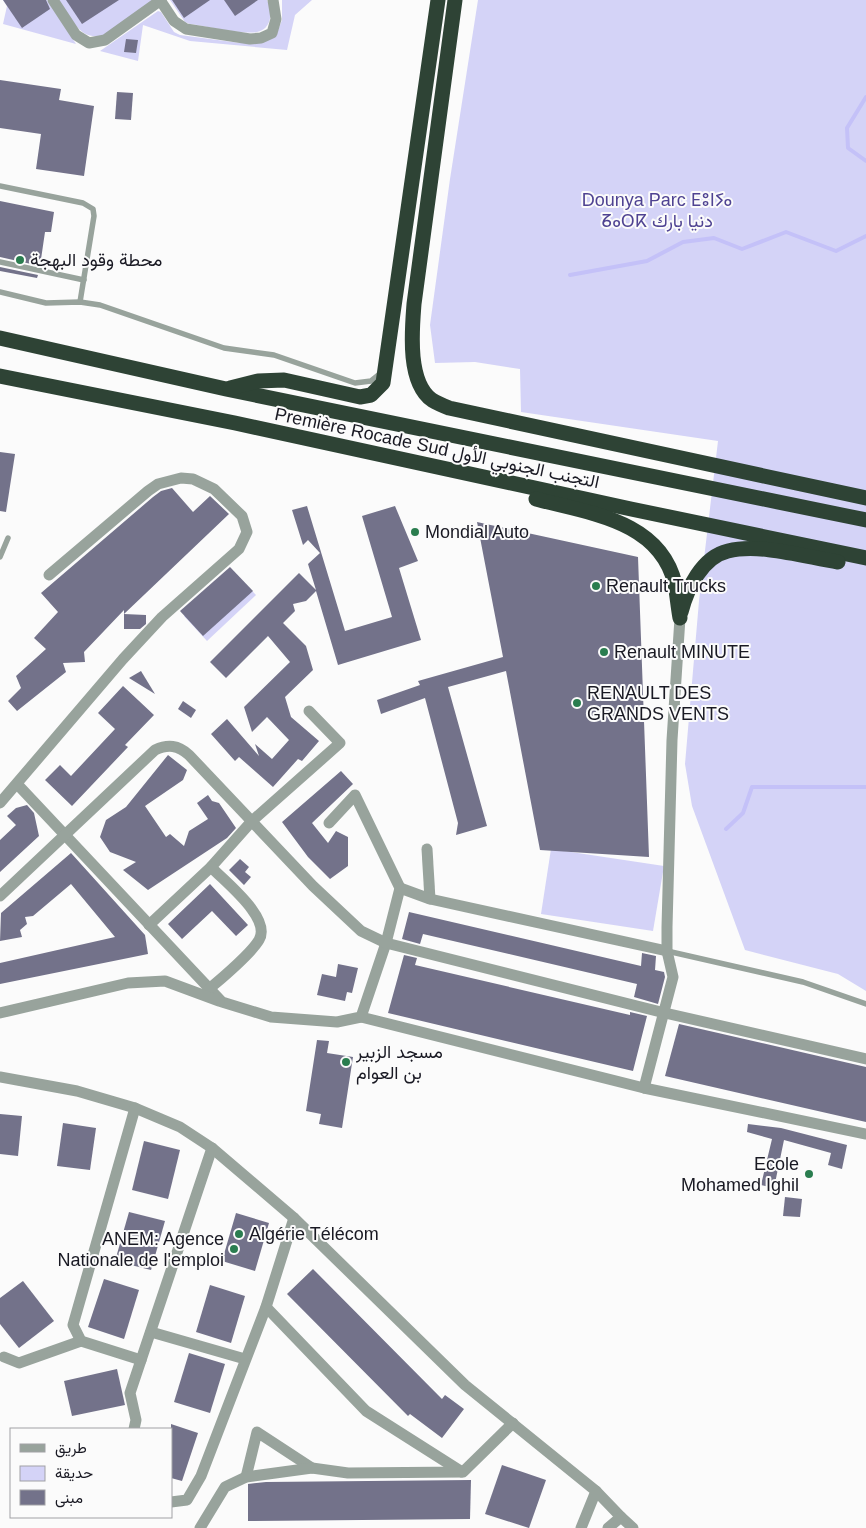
<svg xmlns="http://www.w3.org/2000/svg" width="866" height="1528" font-family="Helvetica,Vazirmatn,'Noto Sans Tifinagh',sans-serif">
<style>
.green{fill:#d4d3f7}
.lines{fill:none;stroke-linecap:round;stroke-linejoin:round}
.stream{stroke:#c4c1f8;stroke-width:4}
.building{fill:#73728a}
.service{stroke:#98a39c;stroke-width:5.5}
.minor{stroke:#98a39c;stroke-width:11}
.motorway{stroke:#2e4335;stroke-width:15}
.poi-dot{fill:#2a7d4f;stroke:#fbfbfb;stroke-width:2}
.labels{text-anchor:middle;stroke-width:4;stroke-linejoin:round;paint-order:stroke}
.park-label{font-size:18px;fill:#4f4392;stroke:#fbfbfb}
.poi-label{font-size:18px;fill:#191923;stroke:#fbfbfb;text-anchor:start}
.street-label{font-size:18px;fill:#191923;stroke:#fbfbfb}
</style>
<rect width="100%" height="100%" fill="#fbfbfb"/>
<g class="green">
<path d="M3,0H47L76,44L3,24L7,6Z"/>
<path d="M59,0H153L104,35C79,42 71,17 59,0Z"/>
<path d="M170,0H267C273,11 272,29 257,32C243,35 206,26 190,24L185,22Z"/>
<path d="M282,0H312L295,15L287,50L190,41L143,25L138,61L100,51L158,11L161,12L174,32L180,35L240,43L277,33L282,20Z"/>
<path d="M478,0H866V991L838,974L745,950L692,806L685,764L699,601L718,441L521,412L520,369L475,362L435,363L430,325L450,179Z"/>
<path d="M232,570L256,595L207,641L184,616Z"/>
<path d="M551,849L664,866L653,931L541,914Z"/>
</g>
<g class="lines">
<g class="stream">
<path d="M866,97L847,128L848,148L866,161"/>
<path d="M570,275L647,261L683,242L714,238L742,249L786,232L836,251L866,236"/>
<path d="M726,829L743,813L752,787H866"/>
</g>
</g>
<g class="building">
<path d="M3,0H46L50,9L22,28Z"/>
<path d="M66,0H119L82,24Z"/>
<path d="M172,0H210L184,18Z"/>
<path d="M224,0H258L235,16Z"/>
<path d="M126,39L138,40L136,53L124,52Z"/>
<path d="M0,80L61,89L59,100L94,106L84,176L36,169L41,134L0,128Z"/>
<path d="M117,92L133,93L131,120L115,119Z"/>
<path d="M0,201L54,212L51,232H45L40,266L0,257Z"/>
<path d="M0,267L38,275L37,278L0,271Z"/>
<path d="M0,452L15,454L6,512L0,511Z"/>
<path d="M172,488L193,512L210,496L229,514L124,614L146,615V624L140,629H124V610L84,652L85,662L63,663L66,672L17,711L8,701L21,688L16,676L46,649L34,638L58,612L41,593L153,497L161,491Z"/>
<path d="M307,506L345,631L392,617L362,516L395,506L418,561L399,568L421,640L338,665L316,591L306,601L293,604L295,611L283,623L306,646L313,670L285,697L291,717L319,741L302,761L298,759L273,787L239,757L235,761L211,734L227,719L259,756L255,744L272,759L289,740L267,717L252,732L244,707L290,662L268,636L226,678L210,662L299,573L316,590L308,564L320,553L308,540L303,545L292,510Z"/>
<path d="M477,522L638,557L649,857L540,850L506,671L448,687L487,826L456,835L458,823L425,698L381,714L377,700L420,685L418,681L503,657Z"/>
<path d="M230,567L253,591L203,636L180,611Z"/>
<path d="M141,671L155,694L129,678Z"/>
<path d="M123,686L154,715L125,745L128,747L72,806L45,780L60,765L71,776L115,729L98,713Z"/>
<path d="M183,701L196,710L191,718L178,709Z"/>
<path d="M168,755L187,770L183,780L145,806L166,837L170,834L184,846L189,831L208,819L197,803L208,795L212,801L219,803L236,828L227,838L148,890L123,870L136,862L110,852L100,837L106,820L126,807Z"/>
<path d="M341,771L353,784L312,823L328,843L336,831L348,837V866L330,879L308,857L282,822Z"/>
<path d="M27,805L34,813L39,836L0,872V840L16,825L7,816L16,808Z"/>
<path d="M71,853L145,935L148,954L0,984V963L115,937L71,884L33,916L25,917L27,924L20,930L22,937L0,941L1,913Z"/>
<path d="M240,859L249,867L245,872L251,877L244,885L229,870Z"/>
<path d="M210,884L248,925L236,936L212,911L182,939L168,924Z"/>
<path d="M409,912L641,966L642,953L656,956L655,970L664,972L665,977L658,1004L634,997L637,984L423,934L420,944L402,939Z"/>
<path d="M404,955L417,958L415,965L630,1015V1012L647,1016L633,1071L388,1013Z"/>
<path d="M338,964L358,968L352,993L347,992L345,1001L317,995L322,974L336,977Z"/>
<path d="M679,1024L866,1067V1122L665,1076Z"/>
<path d="M317,1040L329,1041L327,1053L353,1057L342,1128L319,1124L321,1114L306,1111Z"/>
<path d="M0,1114L22,1116L18,1156L0,1154Z"/>
<path d="M63,1123L96,1128L90,1170L57,1166Z"/>
<path d="M748,1124L781,1128L847,1145L842,1169L828,1165L831,1153L784,1140L774,1188L761,1185L772,1139L747,1132Z"/>
<path d="M144,1141L180,1150L168,1199L132,1190Z"/>
<path d="M785,1197L802,1199L800,1217L783,1216Z"/>
<path d="M129,1212L165,1221L151,1270L115,1261Z"/>
<path d="M236,1213L269,1223L255,1271L222,1261Z"/>
<path d="M313,1269L442,1399L445,1395L464,1409L442,1438L410,1414L408,1416L287,1294Z"/>
<path d="M104,1279L139,1290L124,1339L88,1327Z"/>
<path d="M23,1281L54,1321L19,1348L0,1324V1298Z"/>
<path d="M210,1285L245,1296L231,1343L196,1332Z"/>
<path d="M189,1353L225,1364L210,1413L174,1402Z"/>
<path d="M117,1369L125,1405L72,1416L64,1381Z"/>
<path d="M171,1424L198,1433L182,1481L171,1478Z"/>
<path d="M502,1465L546,1480L529,1528L485,1514Z"/>
<path d="M471,1480L470,1519L248,1521V1484L266,1482Z"/>
</g>
<g class="lines">
<g class="service">
<path d="M0,186L83,203L93,209L94,216L80,302"/>
<path d="M0,262L84,280"/>
<path d="M0,292L46,303L80,302L100,305L224,348L274,355L355,383L371,381L381,373"/>
<path d="M0,557L8,538"/>
<path d="M667,951L803,982L866,1004"/>
</g>
<g class="minor">
<path d="M53,0L76,35L89,43L105,40L161,0"/>
<path d="M160,0L174,21L186,29L250,39L261,38L272,33L276,19L273,0"/>
<path d="M18,785L222,1002L271,1017L337,1022L361,1017L386,943L400,888L355,795L329,823"/>
<path d="M0,803L123,659L162,617L239,549L247,532L242,516L214,489L193,479L181,478L158,484L148,491L49,575"/>
<path d="M427,849L430,899"/>
<path d="M400,888L430,899L667,951"/>
<path d="M0,896L155,750C168,744 178,745 189,755L313,886L361,931L386,943L665,1013L866,1059"/>
<path d="M149,925L211,867L252,821L340,743L309,711"/>
<path d="M209,989C223,977 250,955 259,940C272,918 225,882 211,867"/>
<path d="M0,1013L128,983L165,981L219,1001"/>
<path d="M361,1017L644,1088L866,1134"/>
<path d="M0,1077L77,1091L135,1108L180,1127L212,1148L294,1218L465,1385L596,1491L581,1528"/>
<path d="M644,1088L673,977L667,951V927L672,740L680,618"/>
<path d="M135,1108L73,1325L81,1341L141,1360"/>
<path d="M266,1307L366,1411L462,1472"/>
<path d="M151,1332L245,1359"/>
<path d="M4,1357L19,1363L81,1341"/>
<path d="M134,1429L136,1420L130,1393L212,1148"/>
<path d="M246,1477L257,1432L312,1468"/>
<path d="M596,1491L621,1517"/>
<path d="M171,1502L187,1500L201,1476L266,1307L294,1218"/>
<path d="M200,1528L225,1487L246,1477L312,1468L348,1473L463,1472L513,1423"/>
<path d="M608,1528L621,1517L633,1528"/>
</g>
<g class="motorway">
<path d="M455,0L414,304C412,330 407,382 432,400C437,403 444,406 449,408L866,498"/>
<path d="M0,338L226,389L866,520"/>
<path d="M0,376L235,423L631,509L866,558"/>
<path d="M230,388L258,381L284,380L360,397L371,395L383,383L438,0"/>
<path d="M536,499C588,513 660,520 675,584C677,595 678,607 680,618"/>
<path d="M681,612C687,589 702,557 728,551C760,543 806,557 838,562"/>
</g>
</g>
<g class="poi-dot">
<circle cx="20" cy="260" r="5"/>
<circle cx="415" cy="532" r="5"/>
<circle cx="596" cy="586" r="5"/>
<circle cx="604" cy="652" r="5"/>
<circle cx="577" cy="703" r="5"/>
<circle cx="346" cy="1062" r="5"/>
<circle cx="809" cy="1174" r="5"/>
<circle cx="239" cy="1234" r="5"/>
<circle cx="234" cy="1249" r="5"/>
</g>
<g class="labels">
<g class="park-label">
<text x="657" y="206">Dounya Parc ⴹⵓⵏⵢⴰ<tspan x="657" dy="21">ⵒⴰⵔⴽ دنيا بارك</tspan></text>
</g>
<g class="poi-label">
<text x="30" y="266">محطة وقود البهجة</text>
<text x="425" y="538">Mondial Auto</text>
<text x="606" y="592">Renault Trucks</text>
<text x="614" y="658">Renault MINUTE</text>
<text x="587" y="699">RENAULT DES<tspan x="587" dy="21">GRANDS VENTS</tspan></text>
<text x="356" y="1058">مسجد الزبير<tspan x="356" dy="21">بن العوام</tspan></text>
<text x="799" y="1170" text-anchor="end">Ecole<tspan x="799" dy="21">Mohamed Ighil</tspan></text>
<text x="249" y="1240">Algérie Télécom</text>
<text x="224" y="1245" text-anchor="end">ANEM: Agence<tspan x="224" dy="21">Nationale de l'emploi</tspan></text>
</g>
<g class="street-label">
<text transform="translate(437 448) rotate(12)" y="6">Première Rocade Sud التجنب الجنوبي الأول</text>
</g>
</g>
<rect x="10" y="1428" width="162" height="90" fill="#fbfbfb" stroke="#a1a1a5"/>
<rect x="20" y="1444" width="25" height="8" fill="#98a39c" stroke="#a1a1a5"/>
<text x="55" y="1453" font-size="15" fill="#191923">طريق</text>
<rect x="20" y="1466" width="25" height="15" fill="#d4d3f7" stroke="#a1a1a5"/>
<text x="55" y="1478" font-size="15" fill="#191923">حديقة</text>
<rect x="20" y="1490" width="25" height="15" fill="#73728a" stroke="#a1a1a5"/>
<text x="55" y="1503" font-size="15" fill="#191923">مبنى</text>
</svg>
